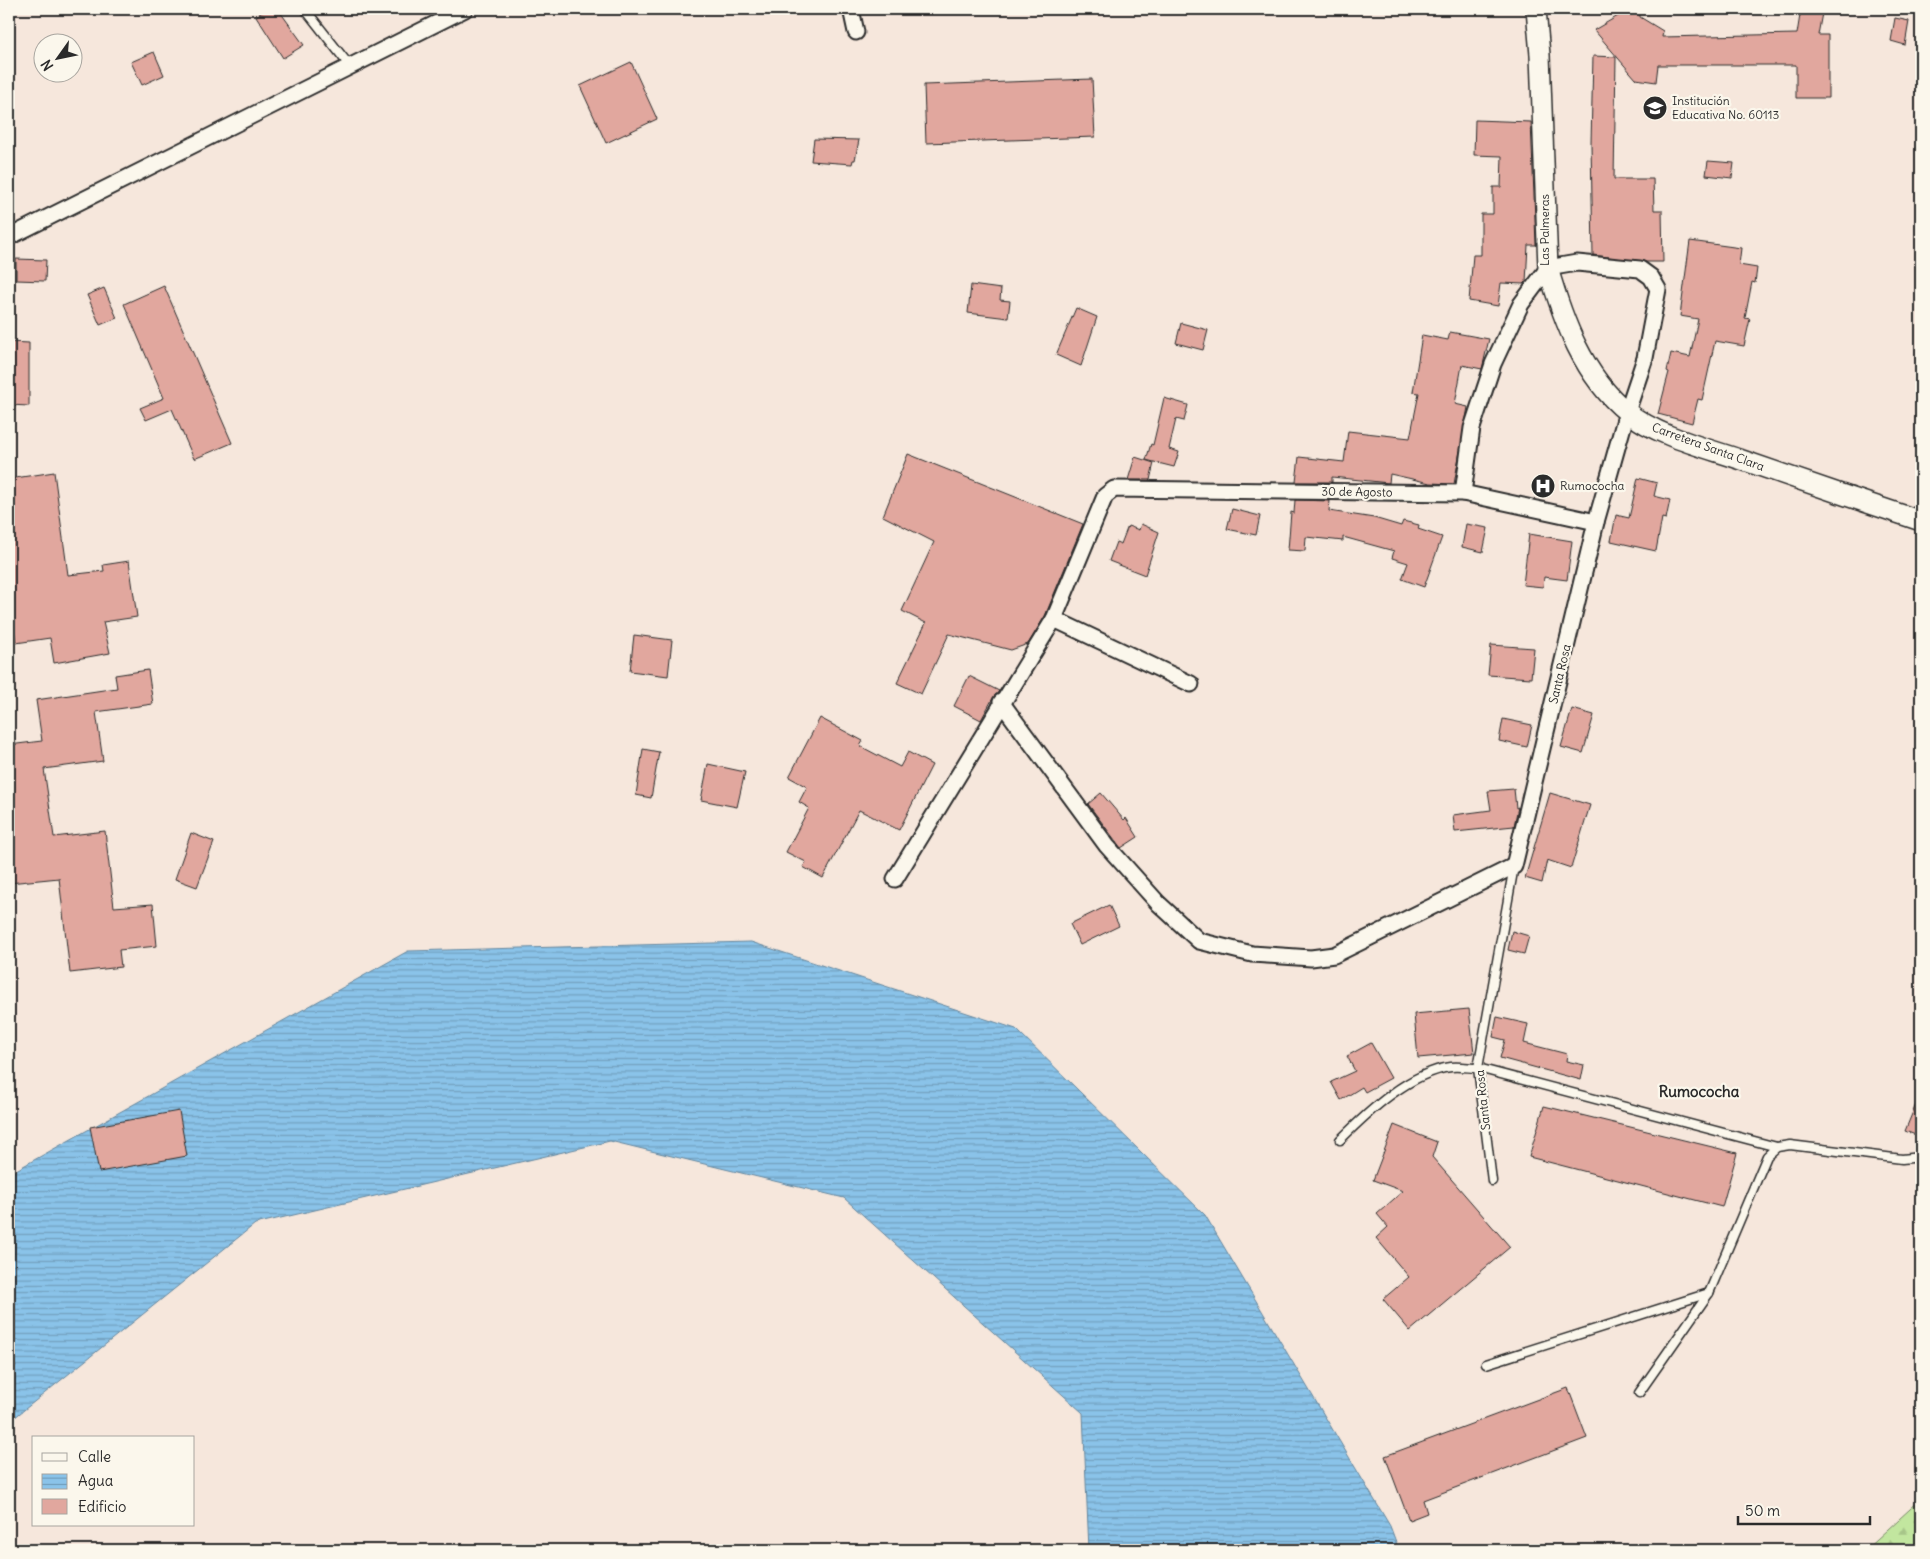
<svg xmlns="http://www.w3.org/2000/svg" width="1930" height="1559" font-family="Delius,sans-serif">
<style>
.forest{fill:url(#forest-firs);stroke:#768865}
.water{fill:url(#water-rules);stroke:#64869d}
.building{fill:#e1a79e;stroke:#2b2b2b}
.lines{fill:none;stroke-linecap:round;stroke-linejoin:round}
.service-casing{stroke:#2b2b2b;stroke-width:11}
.minor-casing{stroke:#2b2b2b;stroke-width:19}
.tertiary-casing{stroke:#2b2b2b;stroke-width:22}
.service{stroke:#fbf7ec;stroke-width:8}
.minor{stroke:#fbf7ec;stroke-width:15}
.tertiary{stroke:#fbf7ec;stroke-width:19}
.labels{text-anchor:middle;stroke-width:4.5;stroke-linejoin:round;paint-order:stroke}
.poi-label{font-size:12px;fill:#2b2b2b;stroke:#fbf7ec;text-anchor:start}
.street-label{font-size:12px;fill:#2b2b2b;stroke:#fbf7ec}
.quarter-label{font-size:15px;font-weight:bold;fill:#2b2b2b;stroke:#fbf7ec}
</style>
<defs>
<pattern id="forest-firs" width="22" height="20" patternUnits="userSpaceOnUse" patternTransform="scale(1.25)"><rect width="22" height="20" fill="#c2e69f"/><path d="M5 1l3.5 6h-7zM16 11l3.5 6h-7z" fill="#a7c589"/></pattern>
<pattern id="water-rules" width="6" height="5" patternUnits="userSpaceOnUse" patternTransform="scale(1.25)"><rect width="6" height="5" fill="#8ac3e9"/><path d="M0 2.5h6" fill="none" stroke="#719fbd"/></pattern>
</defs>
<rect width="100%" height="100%" fill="#f6e7dc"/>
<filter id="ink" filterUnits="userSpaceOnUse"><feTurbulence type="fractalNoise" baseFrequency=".02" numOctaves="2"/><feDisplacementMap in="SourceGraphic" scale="10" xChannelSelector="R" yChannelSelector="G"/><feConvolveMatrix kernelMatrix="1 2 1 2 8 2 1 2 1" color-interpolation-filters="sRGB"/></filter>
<g filter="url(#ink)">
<path class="forest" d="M1921,1499V1550H1865Z"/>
<path class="water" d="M751,942L1016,1029L1205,1215L1390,1526L1399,1550H1089L1083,1413L844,1198L610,1141L255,1224L9,1422V1174L408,951Z"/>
<g class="building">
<path d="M267,9H278L304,45L283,58L256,16Z"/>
<path d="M1630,9H1640V17L1663,31L1662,37L1797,34L1801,9L1822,13L1818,35H1828V98H1796V65H1658L1656,82L1636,79L1594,30Z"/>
<path d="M1895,18L1909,21L1905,45L1891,41Z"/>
<path d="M154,52L164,75L142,85L131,62Z"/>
<path d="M1593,56L1616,57L1614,179H1653L1654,210H1662L1663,262H1646L1593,255L1591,143Z"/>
<path d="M631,62L657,119L606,143L580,86Z"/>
<path d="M1092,79L1095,137L926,143L924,85Z"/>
<path d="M1475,120L1531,122L1536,245H1528L1526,282L1524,284L1501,283L1498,306L1469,301L1473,255H1481V214H1493V187H1501L1502,156L1474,155Z"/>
<path d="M814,139L859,140L855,160H853L852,164L811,161Z"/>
<path d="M1708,161L1734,163L1732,178L1706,175Z"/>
<path d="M1690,241L1741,248L1739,265L1757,268L1755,283L1752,282L1745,318L1750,319L1744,346L1715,341L1702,400L1698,399L1692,423L1658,414L1669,372L1667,371L1671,353L1690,357L1698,319L1680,316Z"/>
<path d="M16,259L46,260L45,281L16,280Z"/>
<path d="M971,285L1001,289L1000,300L1010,301L1008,318L968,313Z"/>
<path d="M164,286L232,443L194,459L172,409L146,420L140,408L164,398L124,304Z"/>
<path d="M104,288L117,318L100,325L87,295Z"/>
<path d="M1076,308L1097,317L1081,366L1056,355Z"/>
<path d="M1181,323L1208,330L1203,350L1176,343Z"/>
<path d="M1450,332L1489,339L1482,369L1462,365L1455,404L1468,407L1454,484L1430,483L1390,474L1389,483L1332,477V482H1296L1299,457L1344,462L1348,431L1410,438L1419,393L1413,392L1422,335L1448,340Z"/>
<path d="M9,342L29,343V406L9,405Z"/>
<path d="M1164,398L1188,405L1184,421L1176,419L1169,449L1179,452L1174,467L1146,460L1151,444L1153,445Z"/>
<path d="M908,454L1083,524L1045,616L1028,644L1011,650L949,634L921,694L897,683L926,623L902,611L934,542L883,516Z"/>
<path d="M1135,457L1154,463L1150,480H1128Z"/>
<path d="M54,472L68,575L104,571L103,565L129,561L137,617L103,622L110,653L54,663L50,638L16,643L9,591V479Z"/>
<path d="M1638,478L1657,483L1654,496L1670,500L1666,519L1662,518L1656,551L1611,541L1616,515L1629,518Z"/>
<path d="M1295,500L1330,501L1329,511L1374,518L1401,526L1403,521L1419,525L1418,529L1442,537L1424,587L1402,579L1408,563L1392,558L1394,551L1343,537V541L1306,537L1305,551L1288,550L1291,512L1294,513Z"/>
<path d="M1232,509L1260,516L1256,535L1227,529Z"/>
<path d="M1141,524L1159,532L1145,575L1109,561L1116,542L1121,544L1128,526L1139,530Z"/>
<path d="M1466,524L1488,528L1483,552L1462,547Z"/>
<path d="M1529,534L1572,541L1567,580L1544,577L1543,587L1523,585Z"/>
<path d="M634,635L672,640L668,676L630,671Z"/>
<path d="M1491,645L1534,648L1531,678L1488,675Z"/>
<path d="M148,670L153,704L96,712L103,761L44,769L54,837L105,831L114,907L153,904L157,946L119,950L121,967L70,973L59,878L9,883V745L42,741L36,700L117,688L115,675Z"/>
<path d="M969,676L999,691L993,698L981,720L954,706Z"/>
<path d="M1572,709L1594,715L1583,753L1561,747Z"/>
<path d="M820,718L863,741L860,746L900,767L908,752L932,765L899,830L859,810L823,878L803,867L806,862L786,852L809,808L799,802L807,787L789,777Z"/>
<path d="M1503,719L1532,725L1527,747L1499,741Z"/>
<path d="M643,749L659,752L651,798L636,795Z"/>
<path d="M708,764L745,772L737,807L701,800Z"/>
<path d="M1514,789L1516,808L1518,807L1514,826L1455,832L1453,815L1491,810L1488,791Z"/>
<path d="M1101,793L1124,820L1126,818L1138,837L1121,848L1088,804Z"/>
<path d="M1550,793L1590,805L1571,868L1547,860L1542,883L1525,878Z"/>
<path d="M191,833L214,842L197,887L175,879Z"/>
<path d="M1109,905L1119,926L1080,945L1070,924Z"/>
<path d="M1512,931L1529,936L1524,954L1508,950Z"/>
<path d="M1469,1009L1474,1053L1418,1058L1414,1014Z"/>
<path d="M1497,1017L1528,1024L1524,1043L1567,1054L1566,1061L1584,1065L1581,1080L1500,1058L1505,1040L1493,1037Z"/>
<path d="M1371,1043L1391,1078L1365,1092L1362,1087L1341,1100L1331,1082L1355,1071L1347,1056Z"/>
<path d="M1921,1092V1137L1905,1131Z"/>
<path d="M1544,1106L1737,1153L1722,1207L1529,1157Z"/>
<path d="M179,1111L187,1156L99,1172L90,1127Z"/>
<path d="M1394,1125L1437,1142L1432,1157L1510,1247L1410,1331L1383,1299L1409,1277L1376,1238L1388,1227L1377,1214L1403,1191L1373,1180Z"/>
<path d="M1568,1388L1587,1438L1423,1500L1427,1513L1409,1520L1385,1456Z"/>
</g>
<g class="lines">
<defs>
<g id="service">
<path d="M305,9L349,65"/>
<path d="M1340,1140C1368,1112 1410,1072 1451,1067C1460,1066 1470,1068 1478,1068L1777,1147"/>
<path d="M1492,1181L1478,1068L1514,866"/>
<path d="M1486,1364L1709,1293"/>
<path d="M1639,1393L1709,1293L1767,1156L1777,1147L1790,1145L1902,1159L1921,1157"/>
</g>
<g id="minor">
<path d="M851,9L856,32"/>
<path d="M9,237L465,9"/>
<path d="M1054,619L1191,684"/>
<path d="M1001,702L1107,846L1158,903L1199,941L1252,954L1311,958L1334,955L1514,866L1596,522L1627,412L1645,358L1658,289L1651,277L1640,269L1577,263L1548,268L1521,304L1493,364L1472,428L1463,493"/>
<path d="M895,879L1054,619L1105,496L1114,489L1463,493L1596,522"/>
</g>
<path id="tertiary" d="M1536,9L1540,55L1548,268C1563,320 1583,376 1627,412C1659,437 1704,447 1742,460C1802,481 1861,501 1921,521"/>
</defs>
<use href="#service" class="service-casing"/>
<use href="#minor" class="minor-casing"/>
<use href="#tertiary" class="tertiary-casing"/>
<use href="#service" class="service"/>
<use href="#minor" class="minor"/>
<use href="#tertiary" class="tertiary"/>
</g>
</g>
<defs>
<symbol id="school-disc" viewBox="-11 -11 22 22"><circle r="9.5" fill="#2b2b2b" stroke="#fbf7ec"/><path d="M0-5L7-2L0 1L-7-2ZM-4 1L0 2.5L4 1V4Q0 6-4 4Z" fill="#fff"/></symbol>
<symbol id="hospital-disc" viewBox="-11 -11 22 22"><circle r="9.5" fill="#2b2b2b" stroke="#fbf7ec"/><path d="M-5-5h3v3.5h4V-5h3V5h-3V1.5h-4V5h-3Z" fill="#fff"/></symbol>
</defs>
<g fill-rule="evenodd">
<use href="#school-disc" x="1641" y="94" width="28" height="28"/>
<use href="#hospital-disc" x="1529" y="472" width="28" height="28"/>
</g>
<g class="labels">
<g class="poi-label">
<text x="1672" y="105">Institución<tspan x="1672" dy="14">Educativa No. 60113</tspan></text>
<text x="1560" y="490">Rumococha</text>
</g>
<g class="street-label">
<text transform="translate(1545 230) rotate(-90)" y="4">Las Palmeras</text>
<text transform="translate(1708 447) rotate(20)" y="4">Carretera Santa Clara</text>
<text transform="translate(1357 492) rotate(1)" y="4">30 de Agosto</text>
<text transform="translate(1560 674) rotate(-77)" y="4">Santa Rosa</text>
<text transform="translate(1483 1100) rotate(-96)" y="4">Santa Rosa</text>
</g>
<g class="quarter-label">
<text x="1699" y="1097">Rumococha</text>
</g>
</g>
<rect width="1930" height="1559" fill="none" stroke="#fbf7ec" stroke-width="30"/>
<rect x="15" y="15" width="1900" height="1529" fill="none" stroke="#2b2b2b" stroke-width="2" filter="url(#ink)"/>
<rect x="32" y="1436" width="162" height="90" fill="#fbf7ec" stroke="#a8a59f"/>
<rect x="42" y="1453" width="25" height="8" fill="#fbf7ec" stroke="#a8a59f"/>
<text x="78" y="1462" font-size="15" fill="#2b2b2b">Calle</text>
<rect x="42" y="1474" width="25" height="15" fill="url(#water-rules)" stroke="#a8a59f"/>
<text x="78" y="1486" font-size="15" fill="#2b2b2b">Agua</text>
<rect x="42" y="1499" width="25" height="15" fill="#e1a79e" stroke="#a8a59f"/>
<text x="78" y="1512" font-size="15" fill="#2b2b2b">Edificio</text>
<g transform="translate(58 58) rotate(237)"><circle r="24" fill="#fbf7ec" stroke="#a8a59f"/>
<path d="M0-4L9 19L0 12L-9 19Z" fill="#2b2b2b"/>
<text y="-8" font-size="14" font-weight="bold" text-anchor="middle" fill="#2b2b2b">N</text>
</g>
<path d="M1738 1516v8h132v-8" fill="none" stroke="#2b2b2b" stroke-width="2.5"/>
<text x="1745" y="1516" font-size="15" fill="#2b2b2b" stroke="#fbf7ec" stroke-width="4" paint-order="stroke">50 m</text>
</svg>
